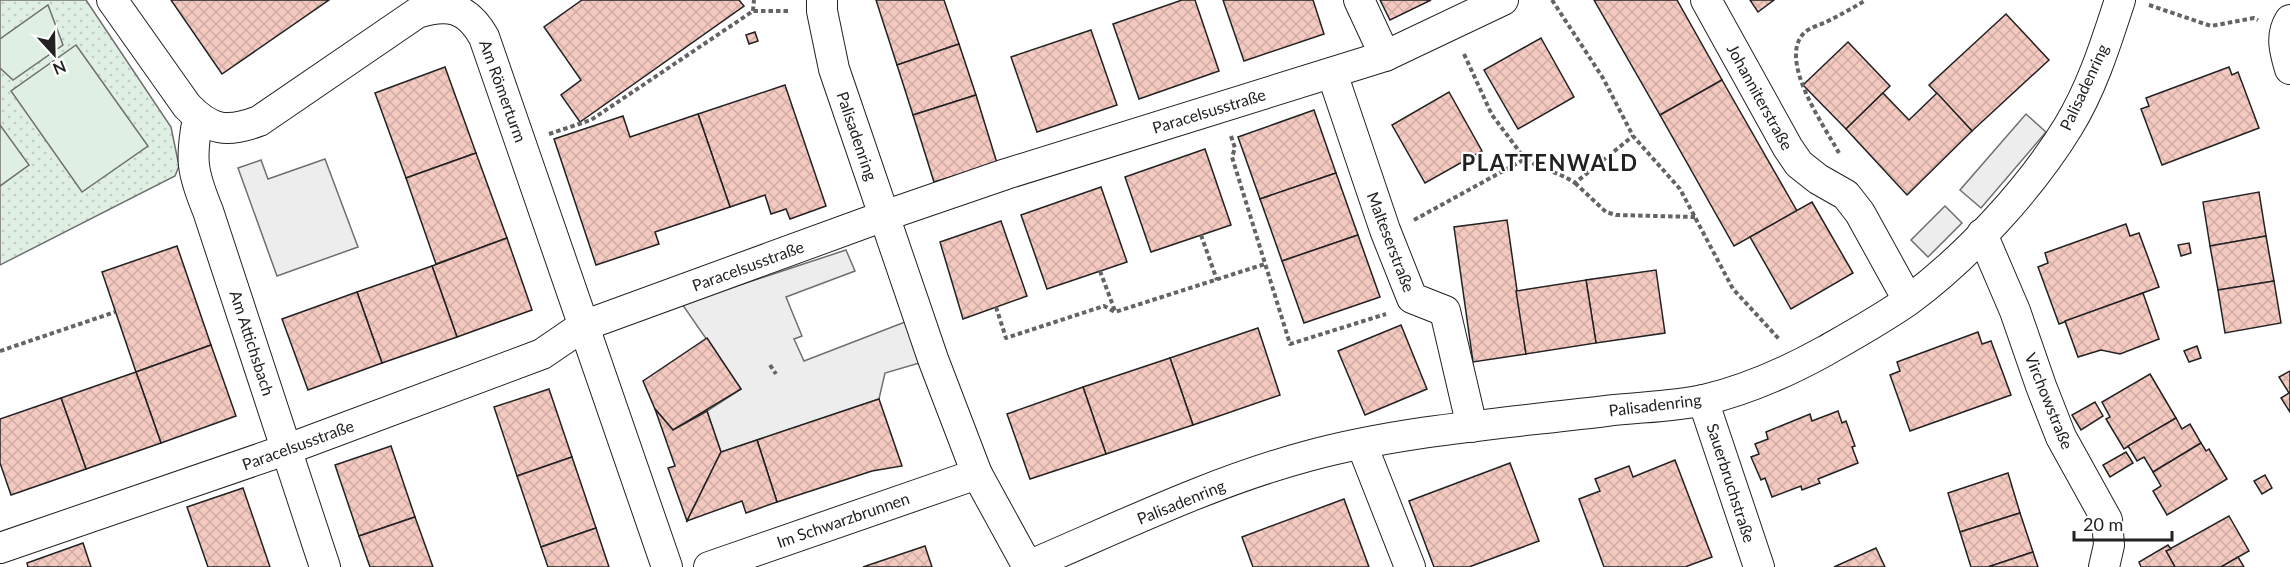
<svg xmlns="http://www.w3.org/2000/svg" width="2290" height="567" font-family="Lato,sans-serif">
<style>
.grass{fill:url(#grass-dots);stroke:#6f6f6f;stroke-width:1.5}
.park{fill:#e0efe3;stroke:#6f6f6f;stroke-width:1.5}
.parking{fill:#ededed;stroke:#6f6f6f;stroke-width:1.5}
.building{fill:url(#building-cross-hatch);stroke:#222;stroke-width:1.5}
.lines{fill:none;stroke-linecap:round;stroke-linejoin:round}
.street-casing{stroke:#222;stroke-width:32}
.path{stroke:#646464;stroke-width:4;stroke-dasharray:4.5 3;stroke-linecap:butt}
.street{stroke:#fff;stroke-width:30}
.labels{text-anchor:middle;stroke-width:4.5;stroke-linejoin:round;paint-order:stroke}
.street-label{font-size:16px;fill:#222;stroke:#fff}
.district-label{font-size:22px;font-weight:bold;letter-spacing:1.5px;fill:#222;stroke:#fff}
</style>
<defs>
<pattern id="grass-dots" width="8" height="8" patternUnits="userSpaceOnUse" patternTransform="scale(1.5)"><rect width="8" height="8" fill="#e0efe3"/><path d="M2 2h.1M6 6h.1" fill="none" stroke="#c0cdc2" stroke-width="1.8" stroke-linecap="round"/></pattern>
<pattern id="building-cross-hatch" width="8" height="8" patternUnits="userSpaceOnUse" patternTransform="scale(1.5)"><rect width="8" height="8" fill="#f3c9c0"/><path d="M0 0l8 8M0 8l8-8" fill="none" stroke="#d0aca5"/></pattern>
</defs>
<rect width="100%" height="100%" fill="#fff"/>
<path class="grass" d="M0,0H86L171,127L179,166L175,176L0,265Z"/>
<g class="park">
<path d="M48,5L63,45L13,80L0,68V39Z"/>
<path d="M76,45L148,146L82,192L11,91Z"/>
<path d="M0,125L29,165L0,186Z"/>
</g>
<g class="parking">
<path d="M2026,114L2046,132L1981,208L1960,190Z"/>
<path d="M325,159L358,247L277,276L238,168L261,160L268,179Z"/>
<path d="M1945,206L1962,223L1928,257L1911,240Z"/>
<path d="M846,250L855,271L786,297L802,336L794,339L804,361L918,317L933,359L885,373L879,399L721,452L707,411L741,389L682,304Z"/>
</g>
<g class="building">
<path d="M171,0H329L222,74Z"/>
<path d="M582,0H739L744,6L580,122L561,95L581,80L544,27Z"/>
<path d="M876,0H944L959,44L897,65Z"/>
<path d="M1182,0H1195L1219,71L1139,99L1113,24Z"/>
<path d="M1223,0H1313L1324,34L1244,61Z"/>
<path d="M1380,0H1431L1390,20Z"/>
<path d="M1594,0H1677L1722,80L1660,115Z"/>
<path d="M1750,0H1774L1758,12Z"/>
<path d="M2006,14L2049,60L1972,131L1929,85Z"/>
<path d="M1091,30L1117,105L1037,132L1011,57Z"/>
<path d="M755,32L758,41L749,44L746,35Z"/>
<path d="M1541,38L1574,97L1518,129L1484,70Z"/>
<path d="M1848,42L1890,86L1846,129L1803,85Z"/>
<path d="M959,44L976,95L913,115L897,65Z"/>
<path d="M445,67L476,153L406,178L375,93Z"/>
<path d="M2229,67L2232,75L2238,72L2259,128L2162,165L2141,109L2149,106L2146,98Z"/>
<path d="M1722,80L1797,211L1734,246L1660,115Z"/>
<path d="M785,85L826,206L790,219L786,209L771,214L765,195L730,207L698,114Z"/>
<path d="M1449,92L1482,151L1425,183L1392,125Z"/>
<path d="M1883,93L1909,120L1937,93L1972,131L1907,195L1846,129Z"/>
<path d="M976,95L997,163L934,182L913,115Z"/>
<path d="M1314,110L1336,173L1260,199L1238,137Z"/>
<path d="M698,114L730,207L655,232L659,244L596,265L554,139L623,116L630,137Z"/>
<path d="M1205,149L1231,225L1151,252L1125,177Z"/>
<path d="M476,153L507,238L436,264L406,178Z"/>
<path d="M1336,173L1358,235L1282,261L1260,199Z"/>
<path d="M1101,187L1127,262L1047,289L1021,215Z"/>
<path d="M2259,192L2266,236L2210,246L2203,202Z"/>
<path d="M1812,202L1853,273L1791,309L1750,237Z"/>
<path d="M1507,220L1526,354L1473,362L1454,227Z"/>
<path d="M1001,221L1027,296L963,319L940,242Z"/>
<path d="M2126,224L2130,236L2139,233L2159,287L2059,324L2038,267L2048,263L2045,253Z"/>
<path d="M1358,235L1380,297L1304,323L1282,261Z"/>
<path d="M2266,236L2274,281L2218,290L2210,246Z"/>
<path d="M507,238L532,310L457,337L432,266Z"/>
<path d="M2189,243L2191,253L2181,256L2178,245Z"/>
<path d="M177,246L211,345L136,372L102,272Z"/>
<path d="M432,266L457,337L382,363L357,292Z"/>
<path d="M1656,270L1665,333L1596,343L1586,280Z"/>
<path d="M1586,280L1596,343L1526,354L1516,291Z"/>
<path d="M2274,281L2281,323L2225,333L2218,290Z"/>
<path d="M357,292L382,363L308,390L282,319Z"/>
<path d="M2143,293L2159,339L2120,354L2101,350L2078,357L2065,321Z"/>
<path d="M1401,325L1427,389L1365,415L1338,351Z"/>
<path d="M1258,328L1280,395L1193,425L1170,358Z"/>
<path d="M1978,332L1982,344L1991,341L2011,395L1910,431L1890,375L1900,371L1897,362Z"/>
<path d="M707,338L741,389L673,430L655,409L643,381Z"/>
<path d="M211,345L236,416L161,443L136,372Z"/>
<path d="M2197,346L2201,358L2189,362L2184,351Z"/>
<path d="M1170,358L1193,425L1106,454L1083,387Z"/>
<path d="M2290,371V412L2281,398L2289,393L2279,377Z"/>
<path d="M136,372L161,443L86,469L61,398Z"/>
<path d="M2150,374L2176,418L2124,449L2106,419L2110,417L2102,402Z"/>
<path d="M1083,387L1106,454L1030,479L1007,414Z"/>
<path d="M549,389L572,457L517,476L494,407Z"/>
<path d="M61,398L86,469L11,495L0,463V419Z"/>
<path d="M879,399L902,466L872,471L777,502L757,440Z"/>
<path d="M2095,402L2103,416L2081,430L2072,415Z"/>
<path d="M655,409L673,430L707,411L721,452L687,521L668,468L675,466Z"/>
<path d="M1838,411L1842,423L1846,421L1855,446L1852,447L1858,463L1818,479L1820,483L1802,490L1801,486L1772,497L1765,478L1761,480L1751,457L1759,454L1755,444L1768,439L1766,432L1810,414L1812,421Z"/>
<path d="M2176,418L2182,429L2190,424L2201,443L2153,472L2144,457L2137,461L2128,446Z"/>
<path d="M757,440L777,502L746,513L742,501L687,521L721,452Z"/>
<path d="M2201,443L2206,451L2209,449L2227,479L2167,515L2153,491L2161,486L2153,472Z"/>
<path d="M391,446L415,517L359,536L335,465Z"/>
<path d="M2126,452L2133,463L2110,477L2103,465Z"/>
<path d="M572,457L596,528L541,547L517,476Z"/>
<path d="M1675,460L1712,557L1685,567H1604L1579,499L1600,491L1595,479L1629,466L1633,477Z"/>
<path d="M1510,463L1539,541L1469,567H1434L1409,501Z"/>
<path d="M2008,473L2020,513L1960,532L1948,493Z"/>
<path d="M2265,475L2272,488L2262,494L2254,481Z"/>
<path d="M243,488L270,567H208L187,507Z"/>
<path d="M1344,499L1369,567H1253L1242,537Z"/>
<path d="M2020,513L2033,552L1988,567H1971L1960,532Z"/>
<path d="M2229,516L2249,551L2221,567H2175L2166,551Z"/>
<path d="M415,517L433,567H370L359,536Z"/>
<path d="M596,528L609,567H548L541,547Z"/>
<path d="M83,543L91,567H28L27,563Z"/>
<path d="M2168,545L2171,549L2166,551L2175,567H2141L2139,562Z"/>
<path d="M925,546L932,567H863Z"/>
<path d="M1876,548L1885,567H1834Z"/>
<path d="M2033,552L2038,567H1988Z"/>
<path d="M2238,557L2244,567H2221Z"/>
</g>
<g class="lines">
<defs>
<g id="street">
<path d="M112,0L187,106C211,131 227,133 259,121L417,13C448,3 467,7 484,37L667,567"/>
<path d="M822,0V11L834,69L933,359L977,474L1028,567"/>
<path d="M1359,0L1385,56"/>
<path d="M1706,0L1788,148L1799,164L1818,179L1846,195L1860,213L1908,300"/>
<path d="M2290,20C2280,36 2285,52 2290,69"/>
<path d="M1332,73L1385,230L1412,298L1445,311L1472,427"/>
<path d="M198,118C190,159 192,172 208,211L325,567"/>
<path d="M1982,234L2015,311L2041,386L2061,437L2107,520L2109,545L2104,567"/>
<path d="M1703,400L1759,567"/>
<path d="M1362,445L1410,567"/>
<path d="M0,548L288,449L542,354L583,326L884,216L1006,174L1385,56L1503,0"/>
<path d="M1028,566C1120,527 1211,482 1308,456C1405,430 1507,423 1606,411C1638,407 1672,407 1704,400C1746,390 1787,372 1825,351C1853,335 1882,319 1909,300C1967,257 2030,189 2068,127C2092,88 2106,43 2120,0"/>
<path d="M709,567L977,474"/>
</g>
</defs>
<use href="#street" class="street-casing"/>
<g class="path">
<path d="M1552,0L1603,78L1633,136L1680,189L1733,289L1779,339"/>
<path d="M2149,5L2211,26L2254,18L2258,20"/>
<path d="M753,11L754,0"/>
<path d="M1464,54L1492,115L1525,159"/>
<path d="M549,134L591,120L753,11H791"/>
<path d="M1231,136L1235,148L1232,157L1290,344L1386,314"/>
<path d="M1839,153C1825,127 1776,59 1805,32C1810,28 1819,25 1826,22C1840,15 1853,8 1866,0"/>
<path d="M1575,183L1606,212L1616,215L1695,217"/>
<path d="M1414,220L1525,159C1541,169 1559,172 1575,183L1633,136"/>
<path d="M1201,235L1217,280"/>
<path d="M1100,271L1115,311"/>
<path d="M996,307L1006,338L1104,306L1115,312L1265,264"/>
<path d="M0,351L115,312"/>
<path d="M770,365L776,374"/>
</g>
<use href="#street" class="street"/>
</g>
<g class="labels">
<g class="street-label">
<text transform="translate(2084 87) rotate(-65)" y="6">Palisadenring</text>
<text transform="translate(503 91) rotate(70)" y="6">Am Römerturm</text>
<text transform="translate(1760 97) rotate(61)" y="6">Johanniterstraße</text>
<text transform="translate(1209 111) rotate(-17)" y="6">Paracelsusstraße</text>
<text transform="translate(857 136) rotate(71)" y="6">Palisadenring</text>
<text transform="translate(1391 242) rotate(69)" y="6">Malteserstraße</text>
<text transform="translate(748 266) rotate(-20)" y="6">Paracelsusstraße</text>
<text transform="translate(252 343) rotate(72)" y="6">Am Attichsbach</text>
<text transform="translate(2049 401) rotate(68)" y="6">Virchowstraße</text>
<text transform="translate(1655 405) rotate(-7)" y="6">Palisadenring</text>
<text transform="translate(298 445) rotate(-20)" y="6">Paracelsusstraße</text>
<text transform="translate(1731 483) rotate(72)" y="6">Sauerbruchstraße</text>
<text transform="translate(1181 502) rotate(-22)" y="6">Palisadenring</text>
<text transform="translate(843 520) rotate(-19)" y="6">Im Schwarzbrunnen</text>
</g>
<g class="district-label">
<text x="1550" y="171">PLATTENWALD</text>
</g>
</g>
<g transform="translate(54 54) rotate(158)" stroke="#ffffff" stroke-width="4.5" paint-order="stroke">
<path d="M0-4.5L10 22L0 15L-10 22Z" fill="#222222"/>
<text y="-9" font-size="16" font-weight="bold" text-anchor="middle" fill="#222222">N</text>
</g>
<path d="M2074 531v9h98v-9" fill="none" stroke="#222222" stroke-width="3"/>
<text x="2083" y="531" font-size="18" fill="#222222" stroke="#ffffff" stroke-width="4.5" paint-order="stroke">20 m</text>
</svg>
